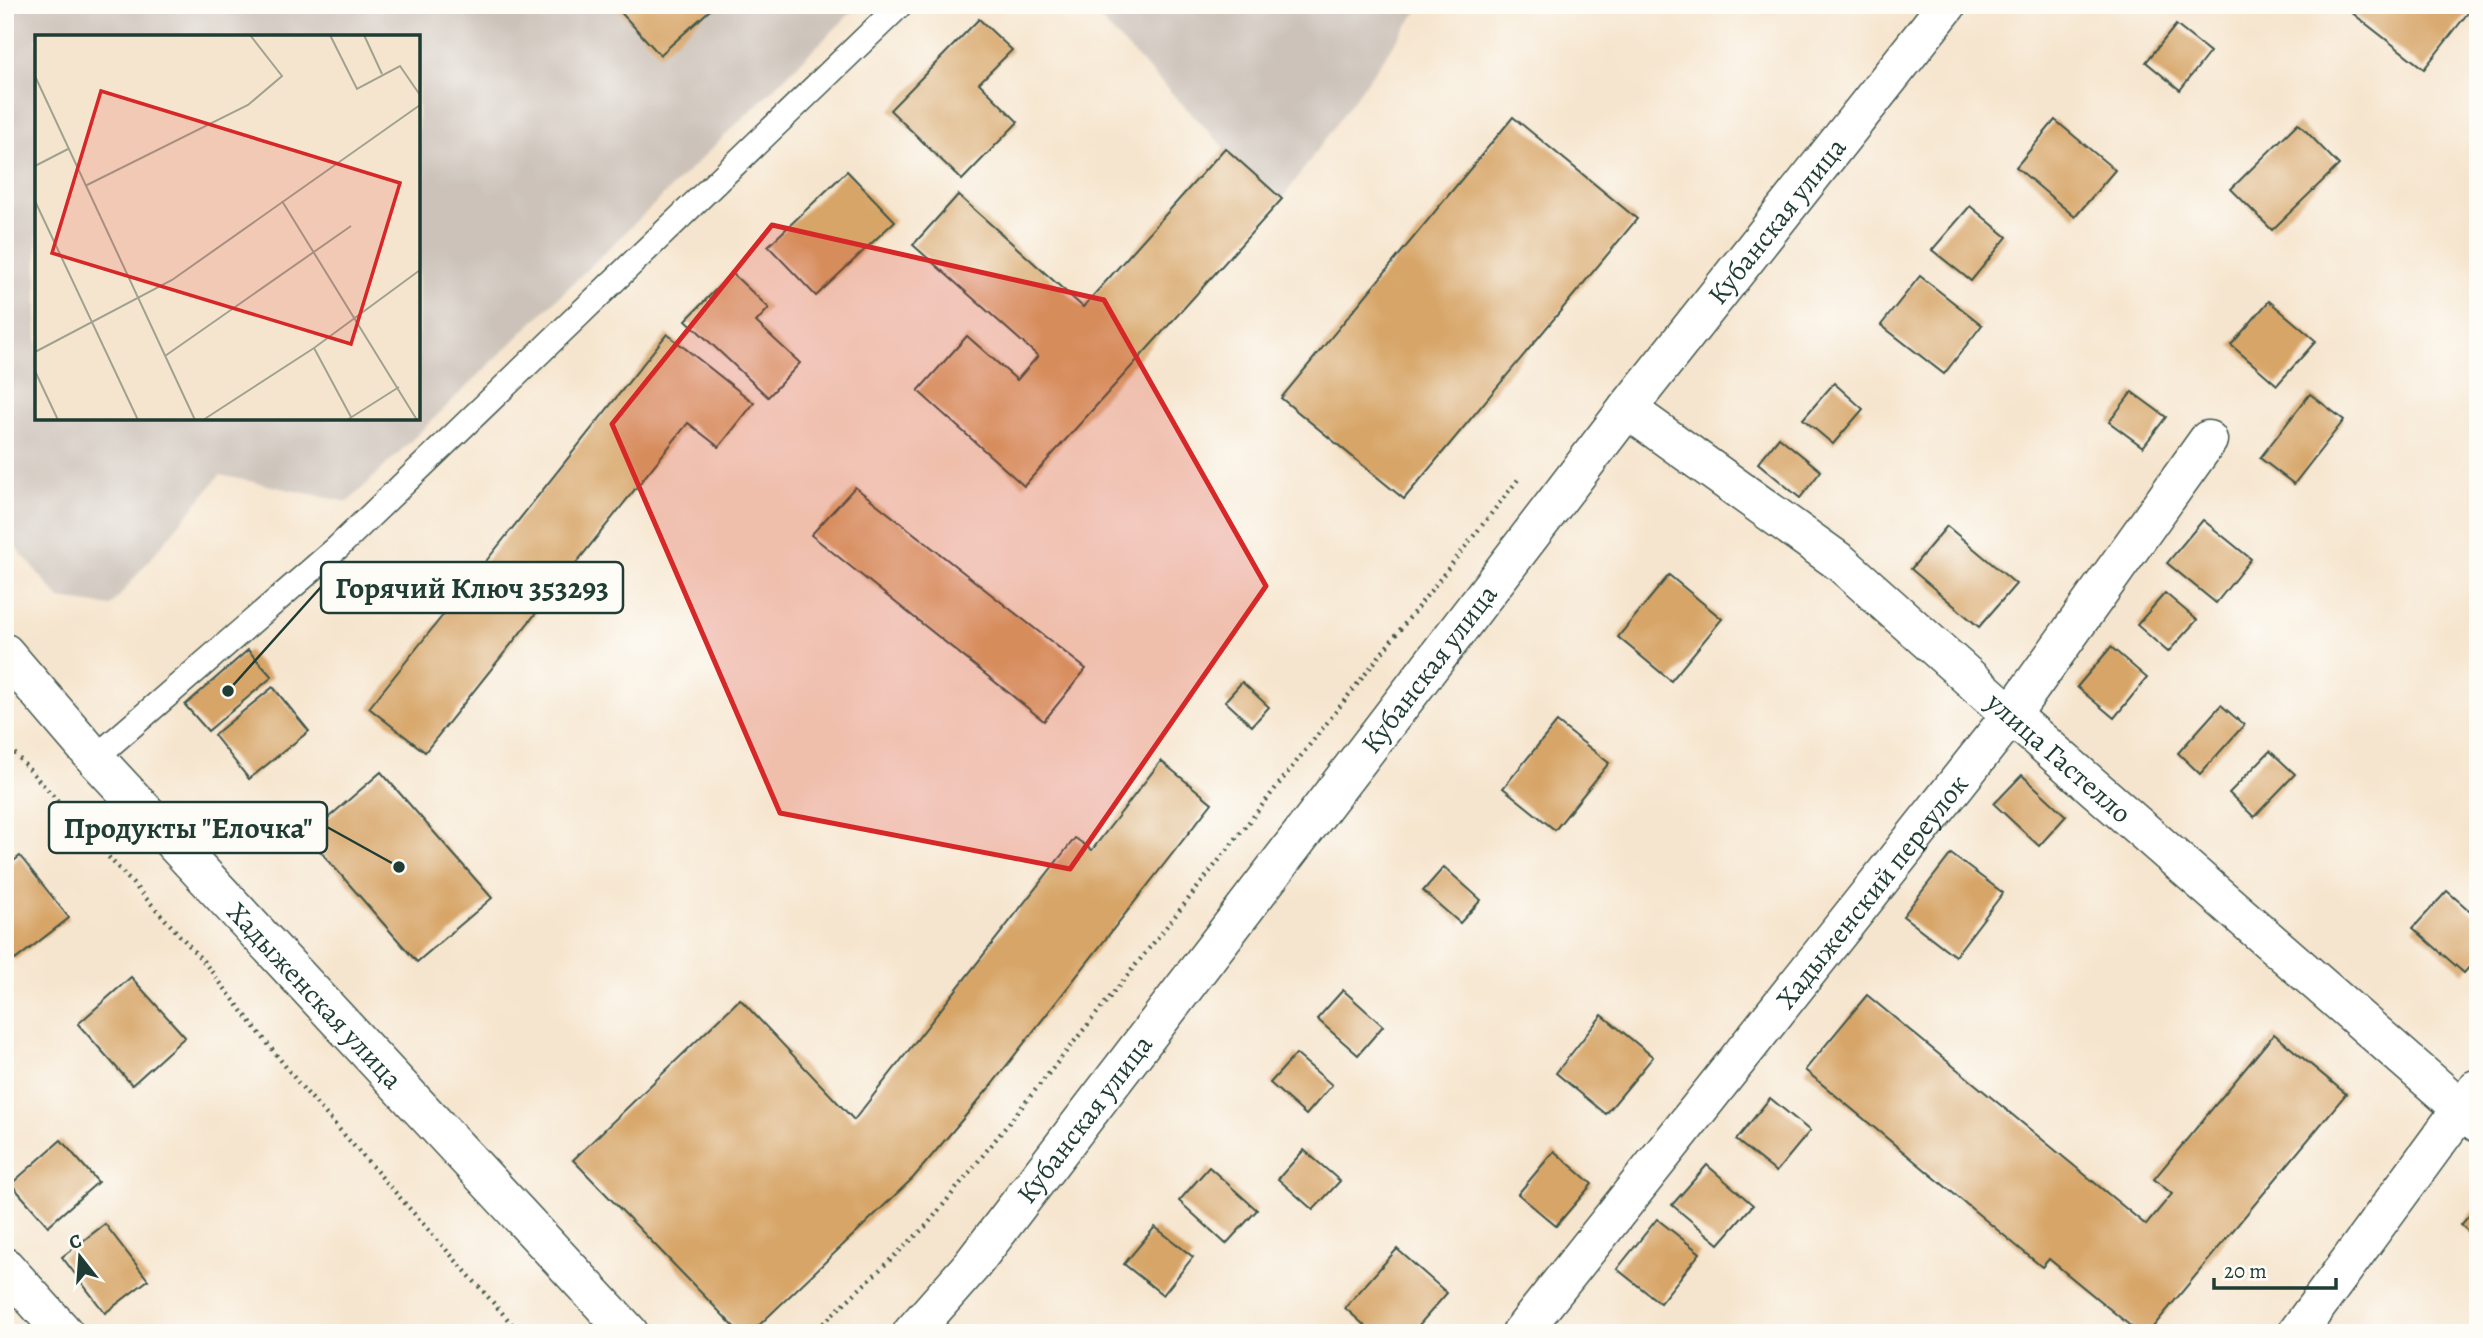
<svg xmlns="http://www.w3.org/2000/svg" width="2483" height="1338" font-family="Alegreya,serif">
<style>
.industrial{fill:#ccc2b9;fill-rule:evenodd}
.building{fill:#d7a567}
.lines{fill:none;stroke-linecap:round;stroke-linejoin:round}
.lane-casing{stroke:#3f564b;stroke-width:27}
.street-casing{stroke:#3f564b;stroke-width:41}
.secondary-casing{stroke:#3f564b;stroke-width:41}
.path{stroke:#3f564b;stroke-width:4.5;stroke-dasharray:2 5;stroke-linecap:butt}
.lane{stroke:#fff;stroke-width:24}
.street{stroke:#fff;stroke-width:38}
.secondary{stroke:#fff;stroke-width:38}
.marked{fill:#d62828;fill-opacity:0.2;stroke:#d62828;stroke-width:5;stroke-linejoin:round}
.labels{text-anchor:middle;stroke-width:7;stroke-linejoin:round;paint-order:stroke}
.street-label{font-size:28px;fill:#1f3d34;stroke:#fdfcf7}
.inset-road{fill:none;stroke:#a0a290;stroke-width:2}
.view{fill:#d62828;fill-opacity:0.15;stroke:#d62828;stroke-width:3.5}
.inset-edge{fill:none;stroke:#1f3d34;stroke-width:3.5}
.leader{fill:none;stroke:#1f3d34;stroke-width:2.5}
.callout-dot{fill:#1f3d34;stroke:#fdfcf7;stroke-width:2.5}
.callout{fill:#fdfcf7;stroke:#1f3d34;stroke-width:2.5}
.callout-label{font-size:30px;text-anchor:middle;font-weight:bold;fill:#1f3d34}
</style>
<rect width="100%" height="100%" fill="#fdfcf7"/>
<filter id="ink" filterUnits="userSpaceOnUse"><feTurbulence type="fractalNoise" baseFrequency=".0143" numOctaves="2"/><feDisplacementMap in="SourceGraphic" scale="14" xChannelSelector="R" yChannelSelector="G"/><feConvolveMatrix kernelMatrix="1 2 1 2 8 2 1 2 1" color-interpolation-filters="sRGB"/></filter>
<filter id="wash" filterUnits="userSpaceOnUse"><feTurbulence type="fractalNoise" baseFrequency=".00686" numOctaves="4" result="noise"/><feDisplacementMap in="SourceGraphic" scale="28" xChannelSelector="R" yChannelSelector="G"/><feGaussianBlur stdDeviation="1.57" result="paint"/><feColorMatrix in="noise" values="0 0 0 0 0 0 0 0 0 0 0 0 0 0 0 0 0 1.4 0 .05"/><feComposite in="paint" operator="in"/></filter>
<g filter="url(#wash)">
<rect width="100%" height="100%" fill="#f6e5ce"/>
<g class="industrial">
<path d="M5,5H859L348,502L220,475L111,606L60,599L5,534ZM37,37H418V418H37Z"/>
<path d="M1086,5H1422L1282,199L1225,148Z"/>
</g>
<g id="blocks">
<g class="building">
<path d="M614,5H708L711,9L660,55Z"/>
<path d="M2342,5H2474L2424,69Z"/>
<path d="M979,19L1012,50L979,83L1018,122L962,180L890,110Z"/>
<path d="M2176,25L2210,52L2180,90L2146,62Z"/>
<path d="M1513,117L1637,219L1404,499L1281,398Z"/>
<path d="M2055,120L2115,170L2075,217L2016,167Z"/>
<path d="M2298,123L2339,165L2272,230L2231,189Z"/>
<path d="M1225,148L1282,199L1024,486L918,391L967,336L1017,380L1038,356L913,245L958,195L1083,307Z"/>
<path d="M847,171L895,221L816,296L768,246Z"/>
<path d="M1970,206L2007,237L1971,281L1932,250Z"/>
<path d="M732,273L769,308L756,322L800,363L768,397L686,320Z"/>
<path d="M1920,276L1982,325L1944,374L1881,325Z"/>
<path d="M2269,301L2316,341L2277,385L2231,345Z"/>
<path d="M667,334L754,403L719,447L688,423L425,752L369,708Z"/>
<path d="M1834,383L1863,409L1833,444L1803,419Z"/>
<path d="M2132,392L2166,417L2143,447L2109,422Z"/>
<path d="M2310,394L2344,420L2294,484L2260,458Z"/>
<path d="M1779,437L1821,471L1800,498L1758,463Z"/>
<path d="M855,487L1086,669L1044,721L811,535Z"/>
<path d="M2203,520L2251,559L2216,603L2167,563Z"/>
<path d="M1947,526L2016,584L1979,627L1911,569Z"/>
<path d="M1669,575L1722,619L1671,681L1618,637Z"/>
<path d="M2165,593L2197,620L2168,652L2137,625Z"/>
<path d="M2111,647L2147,678L2114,718L2077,687Z"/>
<path d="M248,650L272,677L208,731L185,705Z"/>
<path d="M1242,682L1269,707L1252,726L1225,701Z"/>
<path d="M273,687L309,731L249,779L214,735Z"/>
<path d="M2221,705L2244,725L2200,774L2178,753Z"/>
<path d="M1557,722L1609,763L1555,830L1503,788Z"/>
<path d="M2270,751L2295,774L2254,817L2229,793Z"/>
<path d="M1161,761L1212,803L989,1088L913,1178L751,1333H740L573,1160L740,999L854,1120L1075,838L1092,850Z"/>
<path d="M381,772L492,898L417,962L307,836Z"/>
<path d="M2022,775L2066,816L2039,846L1994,804Z"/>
<path d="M1951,854L2003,893L1955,956L1903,916Z"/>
<path d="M20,856L69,918L15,960L5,948V868Z"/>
<path d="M1444,867L1481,900L1460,923L1423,891Z"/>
<path d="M2447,891L2478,918V957L2464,973L2413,928Z"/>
<path d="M131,977L185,1037L132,1085L78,1024Z"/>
<path d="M1343,990L1383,1026L1358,1055L1317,1019Z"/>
<path d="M1867,995L2146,1225L2172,1194L2154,1179L2274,1034L2346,1094L2148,1333H2139L2049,1259L2042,1267L1805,1070Z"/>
<path d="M1602,1015L1653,1057L1606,1114L1556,1073Z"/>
<path d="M1296,1054L1332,1085L1306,1115L1270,1083Z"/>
<path d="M1770,1098L1810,1131L1776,1172L1736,1140Z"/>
<path d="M61,1140L98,1182L48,1226L11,1184Z"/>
<path d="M1304,1150L1340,1181L1313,1210L1278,1179Z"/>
<path d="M1554,1151L1592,1184L1556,1226L1518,1194Z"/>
<path d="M1707,1165L1753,1205L1719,1244L1672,1205Z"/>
<path d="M1209,1167L1257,1210L1226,1244L1179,1201Z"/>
<path d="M2478,1205V1240L2461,1225Z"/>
<path d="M1657,1219L1700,1253L1660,1303L1617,1269Z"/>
<path d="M105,1224L148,1280L105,1313L62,1257Z"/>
<path d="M1155,1227L1193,1257L1163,1295L1124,1264Z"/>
<path d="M1397,1249L1447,1293L1412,1333H1373L1345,1308Z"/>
</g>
</g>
</g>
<g filter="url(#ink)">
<use href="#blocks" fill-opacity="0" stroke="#3f564b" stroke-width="2"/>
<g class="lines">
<defs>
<path id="lane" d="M95,758L338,547L900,5"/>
<g id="street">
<path id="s1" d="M1627,409L1841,563L2011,715L2478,1123"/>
<path d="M5,1267L64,1333"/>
<path id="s2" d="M912,1333L972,1265L1627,409L1947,5"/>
<path id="s3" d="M1521,1333L2011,715L2208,440"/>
<path d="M2297,1333L2476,1089"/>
</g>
<g id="secondary">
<path id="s4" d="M5,653L95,758L629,1333"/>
</g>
</defs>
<use href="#lane" class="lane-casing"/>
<use href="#street" class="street-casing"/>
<use href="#secondary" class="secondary-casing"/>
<g class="path">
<path d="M5,743L204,962L300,1085L520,1333"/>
<path d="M813,1333L927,1225L1183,906L1520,477"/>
</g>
<use href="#lane" class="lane"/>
<use href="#street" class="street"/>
<use href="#secondary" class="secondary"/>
</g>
</g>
<path class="marked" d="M772,225L1104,300L1266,586L1070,869L780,813L612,424Z"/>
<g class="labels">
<g class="street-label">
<text dy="10" stroke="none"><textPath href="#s2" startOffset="1409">Кубанская улица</textPath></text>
<text dy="10" stroke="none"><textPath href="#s2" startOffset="842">Кубанская улица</textPath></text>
<text dy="10" stroke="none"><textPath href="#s1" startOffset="556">улица Гастелло</textPath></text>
<text dy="10" stroke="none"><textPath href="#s3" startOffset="564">Хадыженский переулок</textPath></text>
<text dy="10" stroke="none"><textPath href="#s4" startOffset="462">Хадыженская улица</textPath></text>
<text dy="10" stroke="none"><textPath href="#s2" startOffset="275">Кубанская улица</textPath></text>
</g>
</g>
<g transform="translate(35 35)">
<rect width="385" height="385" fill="#f6e5ce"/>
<path class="inset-road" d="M295,0L322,54L365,31L385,60M329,0L347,39M0,41L160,385M0,131L33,114M50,151L213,70L247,41L215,0M0,166L103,385M247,166L382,385M279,313L316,382M0,317L137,245L385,70M130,321L316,191M0,336L23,385M168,385L279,313L385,235M312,385L364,352"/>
<path class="view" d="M66,56L365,148L316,309L17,218Z"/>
<rect width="385" height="385" class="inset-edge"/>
</g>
<path class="leader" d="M228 691L321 587M399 867L327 827"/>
<g class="callout-dot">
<circle cx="228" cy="691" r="7"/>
<circle cx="399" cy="867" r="7"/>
</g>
<g class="callout">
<rect x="321" y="562" width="302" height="51" rx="7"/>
<rect x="49" y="802" width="278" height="51" rx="7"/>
</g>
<g class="callout-label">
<text x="472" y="598">Горячий Ключ 353293</text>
<text x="188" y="838">Продукты "Елочка"</text>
</g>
<rect width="2483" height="1338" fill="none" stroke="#fdfcf7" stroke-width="28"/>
<g transform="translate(80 1257) rotate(343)" stroke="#fdfcf7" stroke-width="5" paint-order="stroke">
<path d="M0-5L12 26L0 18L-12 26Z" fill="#1f3d34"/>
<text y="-10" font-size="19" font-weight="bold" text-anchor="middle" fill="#1f3d34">С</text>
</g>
<path d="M2214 1278v10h122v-10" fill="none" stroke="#1f3d34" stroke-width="3.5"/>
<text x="2224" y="1278" font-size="21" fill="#1f3d34" stroke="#fdfcf7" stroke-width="5" paint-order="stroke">20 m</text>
</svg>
